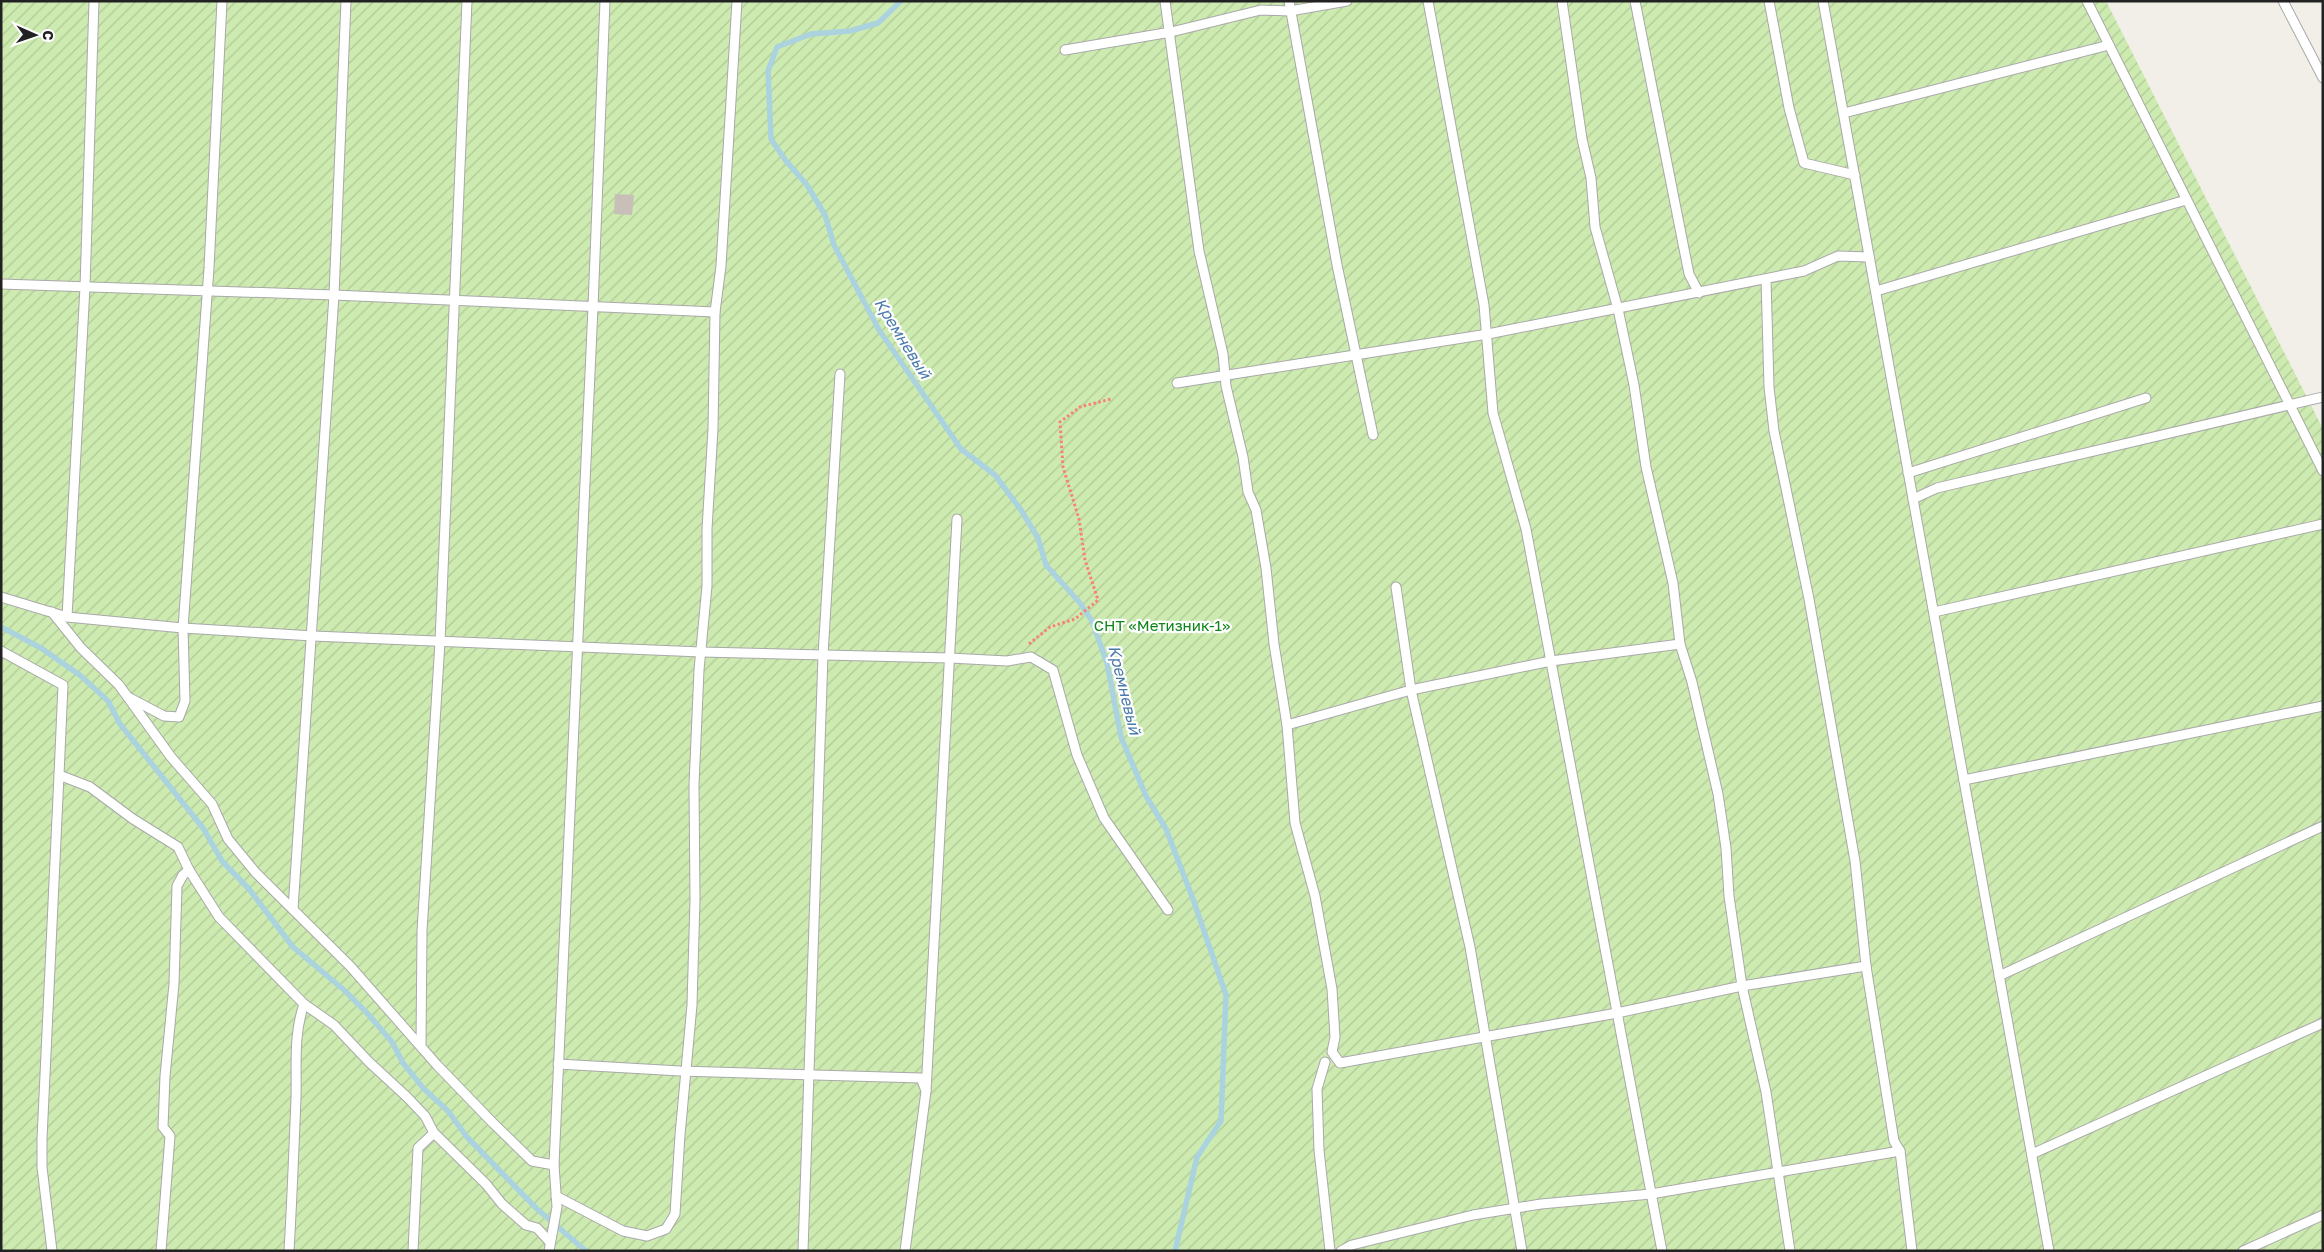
<svg xmlns="http://www.w3.org/2000/svg" width="2324" height="1252" font-family="'Golos Text',sans-serif">
<style>
.garden{fill:url(#garden-furrows)}
.lines{fill:none;stroke-linecap:round;stroke-linejoin:round}
.stream{stroke:#aad3df;stroke-width:5.5}
.building{fill:#c7bfb8}
.lane-casing{stroke:#a9a9a9;stroke-width:11}
.path{stroke:#fa8072;stroke-width:3;stroke-dasharray:2.5 2.5;stroke-linecap:butt}
.lane{stroke:#fff;stroke-width:9}
.labels{text-anchor:middle;stroke-width:4.5;stroke-linejoin:round;paint-order:stroke}
.park-label{font-size:15px;fill:#0c8416;stroke:#fff}
.water-label{font-size:16px;font-style:italic;fill:#4a7aab;stroke:#fff}
</style>
<defs>
<pattern id="garden-furrows" width="10" height="10" patternUnits="userSpaceOnUse" patternTransform="scale(1.25)"><rect width="10" height="10" fill="#cdebb0"/><path d="M-1 1l2-2M0 10L10 0M9 11l2-2" fill="none" stroke="#b0c997"/></pattern>
</defs>
<rect width="100%" height="100%" fill="#f2efe9"/>
<path class="garden" d="M1,1H2106L2323,429V1251H1Z"/>
<g class="lines">
<g class="stream">
<path d="M901,1L878,23L850,31L811,34L777,47L768,71L771,139L786,161L807,185L825,215L834,245L879,330L961,449L995,475L1021,510L1038,538L1046,565L1080,603L1092,621L1107,663L1121,737L1146,796L1166,829L1193,899L1226,995L1221,1121L1197,1157L1175,1251"/>
<path d="M1,627L41,648L81,676L108,701L120,724L203,828L222,861L249,889L293,947L344,990L368,1014L392,1042L403,1063L424,1089L448,1111L467,1137L536,1208L586,1251"/>
</g>
</g>
<path class="building" d="M615,194L634,195L632,215L614,214Z"/>
<g class="lines">
<defs>
<g id="lane">
<path d="M1165,1L1199,251L1223,354L1226,386L1243,457L1248,492L1256,510L1266,568L1274,644L1287,725L1295,823L1315,896L1332,989L1335,1037L1332,1052L1340,1063L1617,1013L1742,986L1866,966"/>
<path d="M1289,1L1337,265L1373,435"/>
<path d="M1428,1L1484,305L1493,413L1526,529L1662,1251"/>
<path d="M1562,1L1582,139L1591,178L1595,227L1618,309L1634,385L1646,467L1673,583L1680,644L1692,682L1718,794L1726,848L1729,896L1742,986L1766,1092L1790,1251"/>
<path d="M1635,1L1689,274L1699,293"/>
<path d="M1769,1L1789,108L1804,163L1855,175"/>
<path d="M1823,1L2049,1251"/>
<path d="M2087,1L2323,471"/>
<path d="M2283,1L2323,78"/>
<path d="M1065,50L1171,32L1261,10L1290,11L1347,1"/>
<path d="M1844,113L2109,45"/>
<path d="M1766,279L1769,387L1774,431L1809,599L1855,861L1866,966L1894,1141L1900,1151L1912,1251"/>
<path d="M1,284L334,295L715,312L721,266L737,1"/>
<path d="M1876,291L2186,200"/>
<path d="M1177,383L1488,334L1804,271L1838,256L1869,257"/>
<path d="M1908,473L2146,398"/>
<path d="M1913,499L1937,488L2323,397"/>
<path d="M1396,587L1411,690L1470,947L1522,1251"/>
<path d="M1,597L67,617L183,628L313,636L701,652L950,658L1007,661L1031,657L1053,670L1077,755L1104,818L1168,910"/>
<path d="M52,612L81,648L119,685L171,757L212,804L228,839L256,873L350,966L437,1065L493,1123L532,1161L554,1165"/>
<path d="M1934,612L2323,524"/>
<path d="M67,617L85,287L94,1"/>
<path d="M1,651L63,685L59,775L90,787L133,819L178,847L189,870L219,917L304,1004L334,1025L369,1062L407,1097L425,1116L434,1133L486,1184L502,1204L526,1225L537,1228L549,1241"/>
<path d="M128,697L164,716L179,717L185,701L183,628L209,268L222,1"/>
<path d="M1287,725L1411,690L1551,661L1680,644"/>
<path d="M1964,780L2323,706"/>
<path d="M293,909L334,295L346,1"/>
<path d="M1999,976L2323,826"/>
<path d="M421,1046L422,931L440,642L467,1"/>
<path d="M1325,1062L1317,1089L1319,1150L1330,1251"/>
<path d="M558,1064L680,1071L921,1078L926,1091L905,1251"/>
<path d="M926,1091L957,519"/>
<path d="M2032,1154L2323,1023"/>
<path d="M556,1196L623,1231L647,1236L666,1229L675,1214L680,1135L692,1005L695,900L694,785L699,670L707,586V529L713,429L715,312"/>
<path d="M52,1251L42,1167V1139L59,775"/>
<path d="M161,1251L170,1136L163,1127L165,1076L174,984L177,886L183,875L189,870"/>
<path d="M289,1251C292,1200 294,1149 296,1098C297,1066 293,1036 304,1004"/>
<path d="M413,1251L418,1148L434,1133"/>
<path d="M549,1251L557,1207L554,1165L593,307L605,1"/>
<path d="M803,1251L823,655L840,374"/>
<path d="M1341,1251L1352,1245L1473,1215L1541,1204L1651,1194L1900,1151"/>
<path d="M2243,1251L2323,1215"/>
</g>
</defs>
<use href="#lane" class="lane-casing"/>
<path class="path" d="M1029,644L1050,627L1075,619L1098,600L1085,560L1079,519L1063,467L1060,422L1080,407L1111,399"/>
<use href="#lane" class="lane"/>
</g>
<g class="labels">
<g class="park-label">
<text x="1162" y="631">СНТ «Метизник-1»</text>
</g>
<g class="water-label">
<text transform="translate(903 338) rotate(58)" y="6">Кремневый</text>
<text transform="translate(1125 690) rotate(76)" y="6">Кремневый</text>
</g>
</g>
<rect width="2324" height="1252" fill="none" stroke="#222222" stroke-width="5"/>
<g transform="translate(35 35) rotate(92)" stroke="#ffffff" stroke-width="4" paint-order="stroke">
<path d="M0-4L9 19L0 12L-9 19Z" fill="#222222"/>
<text y="-8" font-size="14" font-weight="bold" text-anchor="middle" fill="#222222">С</text>
</g>
</svg>
